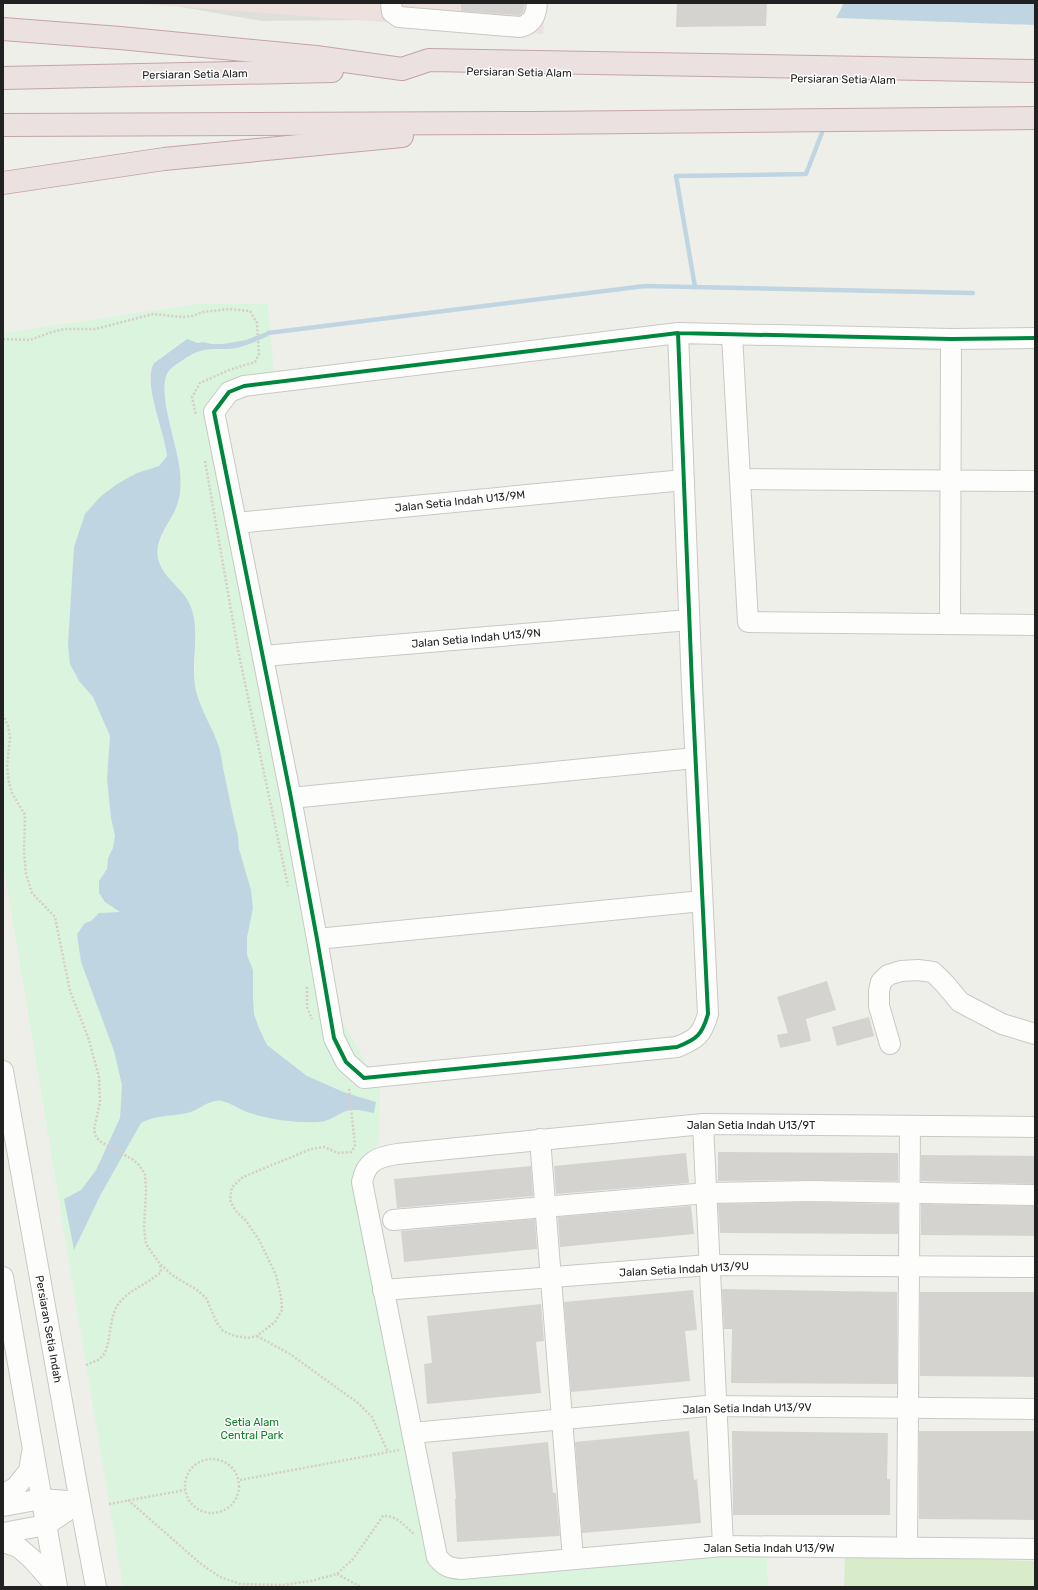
<svg xmlns="http://www.w3.org/2000/svg" width="1038" height="1590" font-family="Rubik,sans-serif">
<style>
.residential{fill:#dededb}
.commercial{fill:#ece1dd}
.grass{fill:#d8ecca}
.park{fill:#daf4dd;fill-rule:evenodd}
.water{fill:#bfd6e2}
.lines{fill:none;stroke-linecap:round;stroke-linejoin:round}
.stream{stroke:#bfd6e2;stroke-width:4.5}
.building{fill:#d4d3cf}
.minor-casing{stroke:#c8c8c6;stroke-width:22}
.highway-casing{stroke:#c4a3a8;stroke-width:24}
.path{stroke:#d8ccc8;stroke-width:2.5;stroke-dasharray:2 2;stroke-linecap:butt}
.minor{stroke:#fdfdfc;stroke-width:20}
.highway{stroke:#ebe1e1;stroke-width:22}
.cycleway-casing{stroke:#fff;stroke-width:6}
.cycleway{stroke:#00873e;stroke-width:4}
.labels{text-anchor:middle;stroke-width:3;stroke-linejoin:round;paint-order:stroke}
.street-label{font-size:11px;fill:#212121;stroke:#fff}
.park-label{font-size:11px;fill:#0e8126;stroke:#fff}
</style>
<rect width="100%" height="100%" fill="#efefea"/>
<path class="residential" d="M158,3L373,20L262,21Z"/>
<path class="commercial" d="M130,3H546L543,34Z"/>
<path class="grass" d="M845,1556L1035,1561V1587H844Z"/>
<path class="park" d="M198,304H268L274,374L234,380L213,394L206,410L321,984L380,1088L379,1137L375,1151L368,1162L444,1569L766,1548L768,1587H123L3,863V333ZM268,331V336L237,348L204,350L195,354L176,365L168,372L166,378L165,396L173,439L178,454L181,487L178,504L161,539L158,548V558L168,579L182,592L188,600L196,632L194,679L196,691L199,703L211,727L223,769L238,836L241,861L251,890L253,908L247,938V955L253,970V998L254,1014L259,1028L267,1045L307,1076L346,1093L376,1102L374,1112L354,1110L344,1112L333,1119L320,1122L300,1121L246,1111L223,1101H212L190,1112L148,1119L141,1123L100,1196L74,1249L64,1199L81,1190L96,1169L120,1118L122,1085L114,1051L81,962L77,934L99,913L120,912L112,907L99,881L107,869L108,858L113,848L115,836L111,818L107,779L110,736L93,697L79,681L68,644L72,582L100,497L117,484L137,473L159,466L167,456C165,436 145,384 151,368C154,360 164,355 171,350C182,341 184,336 198,343C206,341 214,345 223,344C239,344 255,338 268,331Z"/>
<g class="water">
<path d="M844,3H1035V25L836,18Z"/>
<path d="M269,331L268,336C258,341 248,345 237,348C226,350 215,348 204,350C195,352 187,357 180,362C175,365 171,368 168,372C156,392 179,449 180,472C181,482 181,493 178,502C173,521 154,537 158,558C164,582 186,588 192,610C200,637 190,665 196,691C201,711 213,728 219,747C221,754 222,761 223,768C228,790 232,813 238,836L239,849L251,890L253,908L247,938V955L253,970V998L254,1014L259,1028L267,1045L307,1076L346,1093L376,1102L374,1113C365,1111 353,1108 344,1112C335,1116 330,1121 319,1122C295,1123 270,1120 247,1112C240,1109 228,1102 222,1101C211,1099 201,1108 191,1112C175,1117 156,1114 141,1123L100,1196L74,1250L64,1199L81,1190L96,1170L120,1118L122,1085L114,1051L81,962L77,934L85,923L91,921L99,913L120,912L105,902L99,893V881L107,869L108,858L113,848L115,836L111,818L107,779L110,736L93,697L79,681L70,664L68,644L74,547L85,514L100,497L117,484L137,473L159,466L167,456C165,432 142,383 154,363L187,339L198,343L203,342L212,344H223L246,340Z"/>
</g>
<g class="lines">
<g class="stream">
<path d="M695,287L676,176L806,174L823,130"/>
<path d="M268,333L645,286L973,293"/>
</g>
</g>
<g class="building">
<path d="M461,3H525L523,12L519,15L461,11Z"/>
<path d="M677,3H767L766,26L676,27Z"/>
<path d="M827,981L836,1010L806,1019L811,1041L780,1048L777,1035L788,1033L777,997Z"/>
<path d="M869,1017L874,1036L837,1046L832,1027Z"/>
<path d="M718,1152L898,1153V1181L810,1180L718,1181Z"/>
<path d="M686,1153L689,1183L556,1194L554,1166Z"/>
<path d="M921,1155L1035,1156V1184L921,1181Z"/>
<path d="M531,1166L533,1196L397,1208L394,1179Z"/>
<path d="M810,1202L898,1204V1234L720,1233L718,1204Z"/>
<path d="M921,1204L1035,1206V1236L921,1235Z"/>
<path d="M691,1206L694,1234L560,1247L558,1217Z"/>
<path d="M535,1219L537,1249L404,1262L401,1231Z"/>
<path d="M722,1289L897,1292V1384L731,1383L732,1329H724Z"/>
<path d="M693,1290L697,1330L685,1331L690,1381L571,1392L564,1302Z"/>
<path d="M920,1292H1035V1377L920,1376Z"/>
<path d="M541,1304L544,1341L536,1342L541,1393L427,1404L424,1364L432,1363L427,1316Z"/>
<path d="M689,1431L694,1480L697,1479L701,1523L582,1533L575,1442Z"/>
<path d="M732,1431L888,1433L887,1479H890V1515H733Z"/>
<path d="M919,1431H1035V1520L919,1519Z"/>
<path d="M548,1442L553,1493H556L560,1536L457,1542L455,1499H456L452,1452Z"/>
</g>
<g class="lines">
<defs>
<g id="minor">
<path d="M391,3L392,12L399,17L520,27C533,24 536,15 537,3"/>
<path d="M678,333L692,686L708,1014C702,1035 697,1039 677,1047L364,1078L346,1062L334,1038L317,939L291,798L214,412L229,392L244,386L678,333L951,339L1035,338"/>
<path d="M732,335L748,622L1035,625"/>
<path d="M741,479L1035,481"/>
<path d="M236,523L684,480"/>
<path d="M950,624L951,339"/>
<path d="M263,656L689,620"/>
<path d="M291,798L695,758"/>
<path d="M317,939L702,901"/>
<path d="M890,1044L879,1006V991L881,982L888,975L901,971L918,970L933,972L945,984L960,1002L1002,1024L1035,1034"/>
<path d="M3,1071L80,1502L96,1587"/>
<path d="M703,1124L723,1546"/>
<path d="M1035,1127L703,1124L397,1154C378,1157 366,1161 362,1182L437,1557C444,1566 449,1568 461,1569L723,1546L1035,1549"/>
<path d="M540,1139L573,1559"/>
<path d="M393,1220L707,1193L810,1191L1035,1195"/>
<path d="M3,1277L57,1587"/>
<path d="M383,1290L709,1265L1035,1267"/>
<path d="M412,1433L707,1406L1035,1409"/>
<path d="M3,1495L16,1487L29,1471L32,1453"/>
<path d="M3,1506L41,1499L80,1502"/>
<path d="M3,1533L46,1525L80,1502"/>
<path d="M3,1542L18,1547L32,1559L56,1586"/>
<path d="M907,1548L910,1126"/>
</g>
<g id="highway">
<path d="M3,29L120,38L316,57L402,69L429,60L1035,71"/>
<path d="M3,78L332,71"/>
<path d="M3,125L536,123L1035,118"/>
<path d="M3,183L164,159L402,136"/>
</g>
</defs>
<use href="#minor" class="minor-casing"/>
<use href="#highway" class="highway-casing"/>
<g class="path">
<path d="M3,339L30,340L52,332L65,329H95L153,314L182,317L192,316L203,312L229,309L250,311L257,323L259,354L255,362L229,370L200,383L192,397L196,415"/>
<path d="M205,461L238,650L288,886"/>
<path d="M3,714L8,726L10,737L7,767L9,783L12,793L25,815L24,852L26,874L32,893L55,917L70,991L88,1037L99,1077L100,1102L94,1130L96,1137L101,1142L132,1159L139,1165L145,1174L146,1190L144,1229L146,1244L160,1264L172,1275L197,1290L206,1298L217,1323L223,1331L235,1336L248,1338L257,1336L275,1322L282,1310L281,1297L276,1275L259,1240L246,1221L235,1210L230,1200L232,1187L243,1177L311,1149L324,1147L338,1153L351,1152L355,1146L349,1088"/>
<path d="M307,987V1007L312,1019"/>
<path d="M257,1336L290,1354L358,1403L372,1417L388,1452"/>
<path d="M86,1365C90,1363 94,1362 98,1360C114,1350 106,1320 119,1303C130,1289 148,1284 161,1272L160,1265"/>
<circle cx="212" cy="1486" r="27"/>
<path d="M240,1480L399,1450"/>
<path d="M128,1500L201,1564L220,1577L240,1584L283,1585L311,1581L337,1574L353,1559L383,1516C397,1515 406,1527 415,1535"/>
<path d="M109,1504L185,1490"/>
<path d="M337,1574L361,1587"/>
</g>
<use href="#minor" class="minor"/>
<use href="#highway" class="highway"/>
<defs>
<path id="cycleway" d="M678,333L692,686L708,1014C702,1035 697,1039 677,1047L364,1078L346,1062L334,1038L317,939L291,798L214,412L229,392L244,386L678,333L951,339L1035,338"/>
</defs>
<use href="#cycleway" class="cycleway-casing"/>
<use href="#cycleway" class="cycleway"/>
</g>
<g class="labels">
<g class="street-label">
<text transform="translate(519 72) rotate(1)" y="4">Persiaran Setia Alam</text>
<text transform="translate(195 74) rotate(-1)" y="4">Persiaran Setia Alam</text>
<text transform="translate(843 79) rotate(1)" y="4">Persiaran Setia Alam</text>
<text transform="translate(460 501) rotate(-6)" y="4">Jalan Setia Indah U13/9M</text>
<text transform="translate(476 638) rotate(-5)" y="4">Jalan Setia Indah U13/9N</text>
<text x="751" y="1129">Jalan Setia Indah U13/9T</text>
<text transform="translate(684 1269) rotate(-3)" y="4">Jalan Setia Indah U13/9U</text>
<text transform="translate(49 1329) rotate(80)" y="4">Persiaran Setia Indah</text>
<text transform="translate(747 1408) rotate(-1)" y="4">Jalan Setia Indah U13/9V</text>
<text x="769" y="1552">Jalan Setia Indah U13/9W</text>
</g>
<g class="park-label">
<text x="252" y="1426">Setia Alam<tspan x="252" dy="13">Central Park</tspan></text>
</g>
</g>
<rect width="1038" height="1590" fill="none" stroke="#212121" stroke-width="8"/>
</svg>
